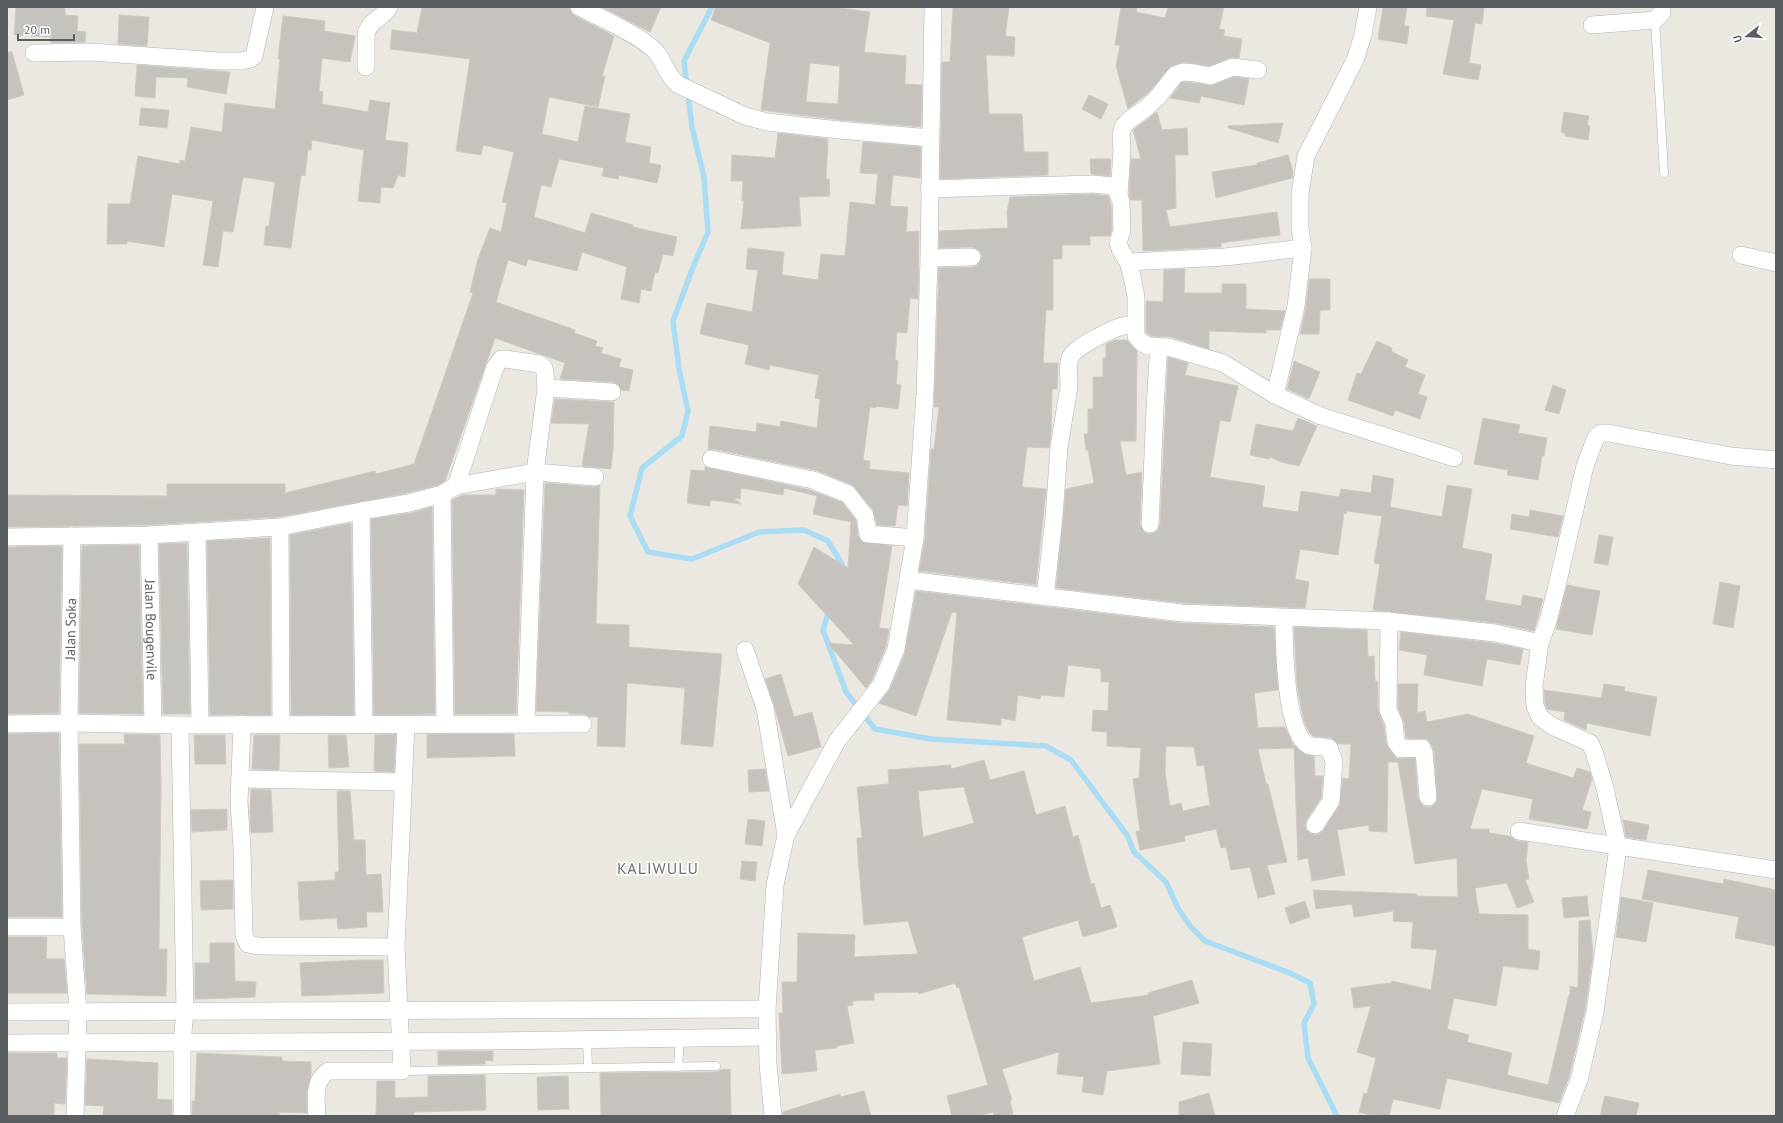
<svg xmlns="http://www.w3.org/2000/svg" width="1783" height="1123" font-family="'PT Sans',sans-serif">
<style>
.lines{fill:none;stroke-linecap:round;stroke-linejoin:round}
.stream{stroke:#aaddf3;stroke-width:5.5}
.building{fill:#c6c3bf;stroke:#cfc9c1;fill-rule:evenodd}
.service-casing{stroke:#afb3b6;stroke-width:9}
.minor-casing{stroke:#afb3b6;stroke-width:18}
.service{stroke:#fff;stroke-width:8}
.minor{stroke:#fff;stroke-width:17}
.labels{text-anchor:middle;stroke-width:3.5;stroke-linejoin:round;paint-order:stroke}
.street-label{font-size:14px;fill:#5a5e61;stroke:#fff}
.quarter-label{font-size:16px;letter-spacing:1px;fill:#6b7073;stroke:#fff}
</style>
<rect width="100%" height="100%" fill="#ebe8e2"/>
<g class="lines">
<g class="stream">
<path d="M712,7L684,61L692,127L704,177L708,232L693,267L673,321L679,369L688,411L682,436L642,468L630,516L648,552L692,559L759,532L804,530L828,541L842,564L840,571"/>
<path d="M829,610L823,630L846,692L875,729L931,739L1046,746L1071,760L1127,835L1134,852L1166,882L1178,908L1190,926L1205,941L1290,973L1310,983L1314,1004L1304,1023L1308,1058L1337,1116"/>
</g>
</g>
<g class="building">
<path d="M16,7H65V15L78,16L77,31L86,32L85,42L51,43V37L14,35Z"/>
<path d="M422,7H566L569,8L575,16L614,36L602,76H605L598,107L549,97L542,134L578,142L585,106L630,114L625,142L651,147L649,163L661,165L657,183L619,175L618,179L602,176L604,168L559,159L551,187L541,185L534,217L585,233L591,213L633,225V227L677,237L673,256L663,254L658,273L655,272L651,291L641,289L639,303L621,299L627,267L582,252L577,271L528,259L526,266L508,260L496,302L575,330L574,333L597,341L595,346L603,348L601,353L621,359L619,367L633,370L629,391L621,390L618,384L613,382L560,379L565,363L495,338L445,481L438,485L407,493L279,517L149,525L7,527V495L167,496V484H285V493L375,471L376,474L414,464L473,293L470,292L478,259L490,228L501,232L507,203L502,202L514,152L483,145L481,155L456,151L470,59L390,49L392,30L417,33Z"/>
<path d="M602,7H661L650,32Z"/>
<path d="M716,7H832L870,12L864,52L906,56L905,84L922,85L921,127L840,120L761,110L770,43L711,20ZM810,63L840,66L838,104L806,102Z"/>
<path d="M953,7H1009L1005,36L1015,37L1014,56L986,55L989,114H1022L1024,152H1048V175L940,179L942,62H950Z"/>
<path d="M1121,7H1137L1136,12L1165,18L1168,7H1224L1219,29L1225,30L1223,36L1242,39L1239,58H1229L1209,66L1184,62L1171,66L1150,91L1128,109L1116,66L1120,45H1115Z"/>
<path d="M1383,7H1407L1404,26H1409L1407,44L1378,39Z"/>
<path d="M1427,7H1484L1482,24L1475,23L1469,63L1481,65L1478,80L1443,74L1454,20L1426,16Z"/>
<path d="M119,15L149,17L147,46L118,44Z"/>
<path d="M283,16L325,21L324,31L355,36L350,62L322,58L319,91L323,92L322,104L368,112L370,100L390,103L385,140L408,143L405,177L398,175L393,188L381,187L380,203L358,201L364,150L312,140L311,150H308L305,176L301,175L291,248L264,245L266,226H269L275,182L243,177L233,232L223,231L218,267L203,265L213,201L172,194L164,247L127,241V244H107L108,204H130L138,156L180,164V160L185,161L191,127L222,132L225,103L275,109L280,59H278Z"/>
<path d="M7,52H12L24,95L7,100Z"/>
<path d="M137,65L230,72L226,94L187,87L188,78L156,77L155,98L135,96Z"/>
<path d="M1234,77L1249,79L1244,105L1201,96L1199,103L1170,98L1181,83L1184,82L1213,85Z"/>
<path d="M1089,95L1108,104L1101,119L1082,109Z"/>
<path d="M141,108L169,110L167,128L139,125Z"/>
<path d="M1157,112L1162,130L1187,128L1188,155H1175L1176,208L1166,210L1170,227L1277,212L1280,235L1221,243V247L1143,251L1142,200H1131L1129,195L1131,159H1141L1133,130Z"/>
<path d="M1564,112L1589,116L1587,125L1590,126L1588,140L1565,136V133L1561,132Z"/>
<path d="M1283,123L1278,143L1228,128V126Z"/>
<path d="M778,133L828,139L826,179H829L830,196L799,197L801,226L741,229L744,201H742L743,181H731L732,155L775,158Z"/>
<path d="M863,142L921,147L920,178L893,175L890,206L908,207L906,232L919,231L918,299L910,298L907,333L897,332L895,360L898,361L896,384L901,385L898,409L876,406V408L870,407L863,460L870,461L869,469L909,473L907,506L898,505L895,526L877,525L873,510L852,485L815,470L713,449L708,450L710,426L756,432L757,423L780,427L781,421L817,428L820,399L815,398L819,375L770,365L769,370L745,364L749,345L700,334L707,303L752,312L758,270L746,269L748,248L784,252L782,275L818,280L821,254L845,256L850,202L875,205L878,174L860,173Z"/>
<path d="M1288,155L1293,173L1292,178L1216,198L1212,172L1257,165V163Z"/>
<path d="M1090,159H1111L1110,176L1091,174Z"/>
<path d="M1093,194L1108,196L1111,204L1112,229L1110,236H1090V245H1062V259H1053V310H1046L1043,363H1058L1057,389H1052L1051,435L1049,448L1027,447L1022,487L1046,489L1036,585L919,571L925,539L931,449H934L939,407H934L939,268L973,267L978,265L982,257L980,251L972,247L939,248V231L1008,228L1007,212L1010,197Z"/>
<path d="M1185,269L1184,293H1222V284H1246V309L1285,311L1280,330H1266V333L1209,331V349L1171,337L1151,336L1148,334L1146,332V301L1163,302L1164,270Z"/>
<path d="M1309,279H1330V310H1320L1319,334H1300L1306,307Z"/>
<path d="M1115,340H1127L1137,351L1136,441H1120L1126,475L1142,472L1140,524L1144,532L1149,534L1154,533L1158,530L1160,524L1168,357L1188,363L1185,375L1238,386L1230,422L1220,420L1210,477L1265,486L1262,507L1298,512L1301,491L1339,497L1341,489L1371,493L1373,475L1394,479L1390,507L1442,517L1447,485L1472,489L1462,548L1492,554L1485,600L1521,606L1523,595L1543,599L1534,631L1496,623L1373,610L1380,564L1374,563L1382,516L1347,511L1346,514L1344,513L1338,555L1300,549L1295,579L1309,582L1305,608L1183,603L1056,588L1066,489L1094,483L1088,450H1086L1084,434H1088V409H1093V377H1103V358H1106V344Z"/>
<path d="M1377,341L1392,348L1391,351L1408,360L1405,367L1425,375L1418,394L1427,397L1420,419L1395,410L1393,416L1348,400L1357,373L1361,374Z"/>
<path d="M1294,361L1320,372L1309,399L1287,389Z"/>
<path d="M1553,385L1566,390L1559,414L1545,410Z"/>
<path d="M555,399L614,402L613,448L611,469L582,466L589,424L551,423Z"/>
<path d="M1298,418L1317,426L1299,466L1281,462L1270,457L1269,459L1250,455L1256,424L1293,431Z"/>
<path d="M1483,418L1520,425L1518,433L1547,438L1544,456H1542L1538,480L1507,475L1508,470L1474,464Z"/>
<path d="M705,467L810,490L842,502L856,520L858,536L863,542L892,546L879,628L889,629L886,646L872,680L866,688L828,643L854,645L798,584L814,547L848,568L851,522L813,514L817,496L784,488L783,495L741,488L740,499L732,498L742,504L710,500V506L687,503L691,470L705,471Z"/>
<path d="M545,483L594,487L600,485L596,624L629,625V647L722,654L713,747L681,744L685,688L627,683L625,747L597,746L598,717H590L583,714H569V712L536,711Z"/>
<path d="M496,489L524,490L516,714H455L452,500L463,495H496Z"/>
<path d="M432,507L435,714L374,715L371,519L411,513Z"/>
<path d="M1530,510L1563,516L1558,537L1510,529L1512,514L1529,517Z"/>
<path d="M351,523L354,715H291L290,535Z"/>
<path d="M1599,535L1613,537L1608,565L1594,563Z"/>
<path d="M270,538L271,715H210L207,541Z"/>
<path d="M187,543L190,714H163L159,544Z"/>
<path d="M139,545L143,714L79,713L82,546Z"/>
<path d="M62,546L59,713L7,714V547Z"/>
<path d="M1720,582L1740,586L1733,628L1713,624Z"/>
<path d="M1567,585L1600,591L1592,635L1556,629Z"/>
<path d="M916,591L1181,623L1274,627L1278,690L1254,693L1258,728L1285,727L1293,745L1305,754L1314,756L1315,776H1323L1321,798L1307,819L1305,825L1306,830L1314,835L1319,834L1323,831L1339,806L1343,778L1349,779L1351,744H1338L1332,738L1313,736L1309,732L1304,721L1297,685L1294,627L1367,630L1368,657L1374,656L1375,681H1377L1378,684V710L1384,726L1386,743L1396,758H1415L1418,798L1423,806L1429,807L1434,805L1437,801L1434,751L1431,744L1427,739L1406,738L1404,722L1398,708V684H1418L1417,713L1425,711L1427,722L1468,714L1534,736L1526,763L1573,778L1577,768L1590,772L1592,779L1582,810L1591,812L1587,829L1529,819L1533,799L1482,789L1470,829H1489V833L1510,836L1517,841L1528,842L1526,861L1529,879L1525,880L1534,902L1517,908L1507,883L1475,888L1479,914L1528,915V949L1540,951L1538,970L1503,966L1496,1006L1454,998L1447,1029L1469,1035L1467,1042L1512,1053L1507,1075L1548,1085L1569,995H1570V986L1578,988L1579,921L1590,920L1593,955L1585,1010L1569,1077L1559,1103L1447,1078L1440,1109L1393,1099L1389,1116H1374L1359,1112L1364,1093L1367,1094L1376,1058L1357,1052L1371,1006L1354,1008L1351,988L1391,983L1392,981L1431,990L1437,950L1411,948L1413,922L1393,921L1394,911L1354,917L1352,904L1316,909L1313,890L1417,894V896L1458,897L1457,858L1415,864L1398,762H1388L1387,832L1369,831V825L1337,830L1345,875L1312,881L1308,858L1298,860L1294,748L1258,749L1266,784H1268L1287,862L1267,865L1275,894L1258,898L1250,867L1231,870L1226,847L1221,848L1216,829L1184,836L1185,841L1140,850L1136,831H1140L1133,779L1139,778L1141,748L1107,746V732L1092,731L1093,710L1108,711L1109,682H1101V669L1068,665L1064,697L1041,695L1040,699L1018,695L1015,721L1001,718V725L947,720L957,613L952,612L916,716L879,703L890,689L905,653ZM1166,746L1194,747L1197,766L1204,765L1210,805L1183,811L1181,803L1170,806L1165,772Z"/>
<path d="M1401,632L1493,643L1523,649L1520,665L1487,659L1482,686L1424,675L1427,655L1399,650Z"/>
<path d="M781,674L794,717L812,712L821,747L788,756L774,705L765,679Z"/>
<path d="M1604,684L1625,687L1624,691L1657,697L1650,736L1587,723L1586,730L1564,720L1565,712L1547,709L1545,704L1544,690L1601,698Z"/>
<path d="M59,733L62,917H7V734Z"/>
<path d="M124,734L160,735L161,786L159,949H167L166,996L87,994L82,927L79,744H125Z"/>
<path d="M396,734L394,772L374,771L375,735Z"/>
<path d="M427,734H514L515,756L427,758Z"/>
<path d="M194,735H225L226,764H195Z"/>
<path d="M254,735H280L279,770L252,769Z"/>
<path d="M328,735H346L349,767L329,768Z"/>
<path d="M984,760L990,780L1024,771L1036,815L1065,806L1073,837L1078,835L1091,884L1094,883L1101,908L1110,905L1117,927L1083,937L1078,920L1022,937L1034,981L1080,967L1091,1003L1149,995L1148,993L1192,980L1199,1003L1153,1016L1160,1064L1107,1071L1103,1095L1082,1092L1084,1077L1057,1074L1059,1052L1002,1069L1012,1100L1010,1101L1013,1114L1004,1116H994L993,1112L977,1116H952L947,1096L988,1085L959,987L957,988L955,983L919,994L918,992L874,993V1000L853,1001V1005L847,1006L854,1043L837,1046V1048L815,1050L817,1071L782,1074L779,1013H783L782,982H797L798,933L855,935L854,957L918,954L908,921L864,925L858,857L857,838H862L857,787L889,784L888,770L951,765V769ZM964,787L974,823L923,837L918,791Z"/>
<path d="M765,769L769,791L749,792L748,770Z"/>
<path d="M251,789L271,790L273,832L251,833L250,813Z"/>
<path d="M337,791H350L354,840H365L366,875L381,874L383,912H366L367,927L338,929L337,918L300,920L298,882L335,880V872H339Z"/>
<path d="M227,809V830L192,832L191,810Z"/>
<path d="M748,819L765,821L762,846L745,844Z"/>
<path d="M1623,820L1649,825L1646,840L1626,837Z"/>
<path d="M742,861L757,862L755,881L740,879Z"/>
<path d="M1648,870L1723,884L1724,879L1776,890V946L1735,938L1739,917L1642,899Z"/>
<path d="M233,880V909L201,910L200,881Z"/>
<path d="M1587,896L1589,916L1564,918L1562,898Z"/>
<path d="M1621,897L1653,903L1646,942L1616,937Z"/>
<path d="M1305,901L1310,917L1290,924L1285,908Z"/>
<path d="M7,937H47L46,959H64L67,993H7Z"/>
<path d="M210,943H234L235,981L256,982L255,997L195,999V963H210Z"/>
<path d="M362,960H383L384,993L302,996L300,963Z"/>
<path d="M1183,1042L1212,1044L1210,1076L1181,1074Z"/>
<path d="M438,1051H493V1061L485,1060V1064L438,1065Z"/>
<path d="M7,1053H57V1058H67L65,1104L54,1103V1116H7Z"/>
<path d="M197,1053L282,1057V1061L311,1062V1076L307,1091V1113L280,1112L279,1116H192V1101H195Z"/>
<path d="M87,1059L158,1063L157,1099L172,1100V1116H103L104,1106L85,1105Z"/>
<path d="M730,1069L731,1116H601L600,1073L716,1072L720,1070Z"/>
<path d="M485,1075L486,1110L414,1112V1116H376L377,1081H395V1098L428,1097V1076Z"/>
<path d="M568,1076L569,1109L538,1110L537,1077Z"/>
<path d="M864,1091L871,1116H783V1112L840,1094L841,1097Z"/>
<path d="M1209,1093L1215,1116H1179V1102Z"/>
<path d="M1605,1096L1639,1103L1636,1116H1600Z"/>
</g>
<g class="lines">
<defs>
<g id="service">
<path d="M1655,20L1664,173"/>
<path d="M587,1040L588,1068"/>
<path d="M678,1067L680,1038"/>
<path d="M402,1071L716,1066"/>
</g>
<g id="minor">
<path d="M579,7C599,17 644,37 657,53C665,64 666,74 677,84L745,116L767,122L839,130L930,138"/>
<path d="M1592,25L1655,20L1662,13V7"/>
<path d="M34,53L91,52L219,61H242L250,59L254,56L265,7"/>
<path d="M366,67V34C371,18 384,18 389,7"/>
<path d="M929,189L1093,184L1113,186L1117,190L1121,202L1122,231L1118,242L1120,249L1128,262L1132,276L1136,297V336L1141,342L1148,346L1168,347L1223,363L1275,395L1321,416L1454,458"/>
<path d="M1119,195L1122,151L1121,135L1123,127L1128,121L1146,108L1157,98L1175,75L1183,72L1195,73L1210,76L1233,67L1258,70"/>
<path d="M1741,255L1776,263"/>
<path d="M929,258L972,257"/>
<path d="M1128,262L1225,257L1303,248"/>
<path d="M546,388L612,392"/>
<path d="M1275,395L1296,306L1303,248L1300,228V193L1306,156L1355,60L1363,35L1368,7"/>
<path d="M711,459L813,480L848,494L865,516L868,534L915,538"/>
<path d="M456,486L495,367L501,359H506L539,364L544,368L545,372L546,388L535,472L526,724"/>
<path d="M442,494L445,724"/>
<path d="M361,511L364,724"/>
<path d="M1150,524C1153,465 1154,406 1159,347"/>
<path d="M280,527L281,725"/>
<path d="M197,532L200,725"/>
<path id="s1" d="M149,535L153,724"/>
<path d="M7,537L149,535L280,527L361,511L409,503L442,494L456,486L535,472L595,477"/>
<path d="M908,580L1182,613L1389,621L1495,633L1540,643L1534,686L1535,706L1540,717L1552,726L1590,743L1594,752L1605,788L1618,847L1595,1012L1579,1080L1565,1116"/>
<path d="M1045,597L1054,518L1059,447L1069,386C1069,377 1067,367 1070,358C1075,346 1111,330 1122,326C1126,325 1131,326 1135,326"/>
<path d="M1284,618C1284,641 1285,735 1308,745C1313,747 1322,746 1329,748L1334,761L1331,801L1315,825"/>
<path d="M1389,621L1388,710L1394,723L1396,742L1401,749L1422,748L1424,752L1428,797"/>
<path d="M1540,643L1548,621L1556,590L1585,466L1596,437L1601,433H1608L1731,456L1776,460"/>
<path d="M745,650L765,708L786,835"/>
<path id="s2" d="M7,724L69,723L72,536"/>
<path d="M242,724L239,802L242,848L244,935L248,944L258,946L396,947"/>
<path d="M240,779L403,782"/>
<path d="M1519,831L1776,870"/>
<path d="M7,927H72"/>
<path d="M7,1012L767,1009"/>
<path d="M7,1043L484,1041L767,1037"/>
<path d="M75,1116L78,1012L72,927L69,723L180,725"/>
<path d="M182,1116V1043L185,1012L180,725L583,724"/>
<path d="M317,1116C316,1100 313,1081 328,1071H402L396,947L406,724"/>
<path d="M773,1116L768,1064L767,1009L775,885L786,835L837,741L881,685L896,649L915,538L925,394L929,258L933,7"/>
</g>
</defs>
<use href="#service" class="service-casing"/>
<use href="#minor" class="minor-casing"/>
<use href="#service" class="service"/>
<use href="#minor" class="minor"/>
</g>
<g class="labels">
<g class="street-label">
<text dy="5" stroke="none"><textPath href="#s2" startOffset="156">Jalan Soka</textPath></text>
<text dy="5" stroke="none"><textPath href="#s1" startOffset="95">Jalan Bougenvile</textPath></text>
</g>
<g class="quarter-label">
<text x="658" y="874">KALIWULU</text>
</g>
</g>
<rect width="1783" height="1123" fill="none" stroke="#5a5e61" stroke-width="16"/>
<g transform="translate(1747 36) rotate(253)" stroke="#ffffff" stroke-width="3" paint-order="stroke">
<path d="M0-3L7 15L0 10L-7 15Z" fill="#5a5e61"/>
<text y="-6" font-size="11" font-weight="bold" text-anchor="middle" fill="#5a5e61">U</text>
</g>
<path d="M18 34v6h56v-6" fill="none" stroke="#5a5e61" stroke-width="2"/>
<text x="24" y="34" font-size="12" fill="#5a5e61" stroke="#ffffff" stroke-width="3" paint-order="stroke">20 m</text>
</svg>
